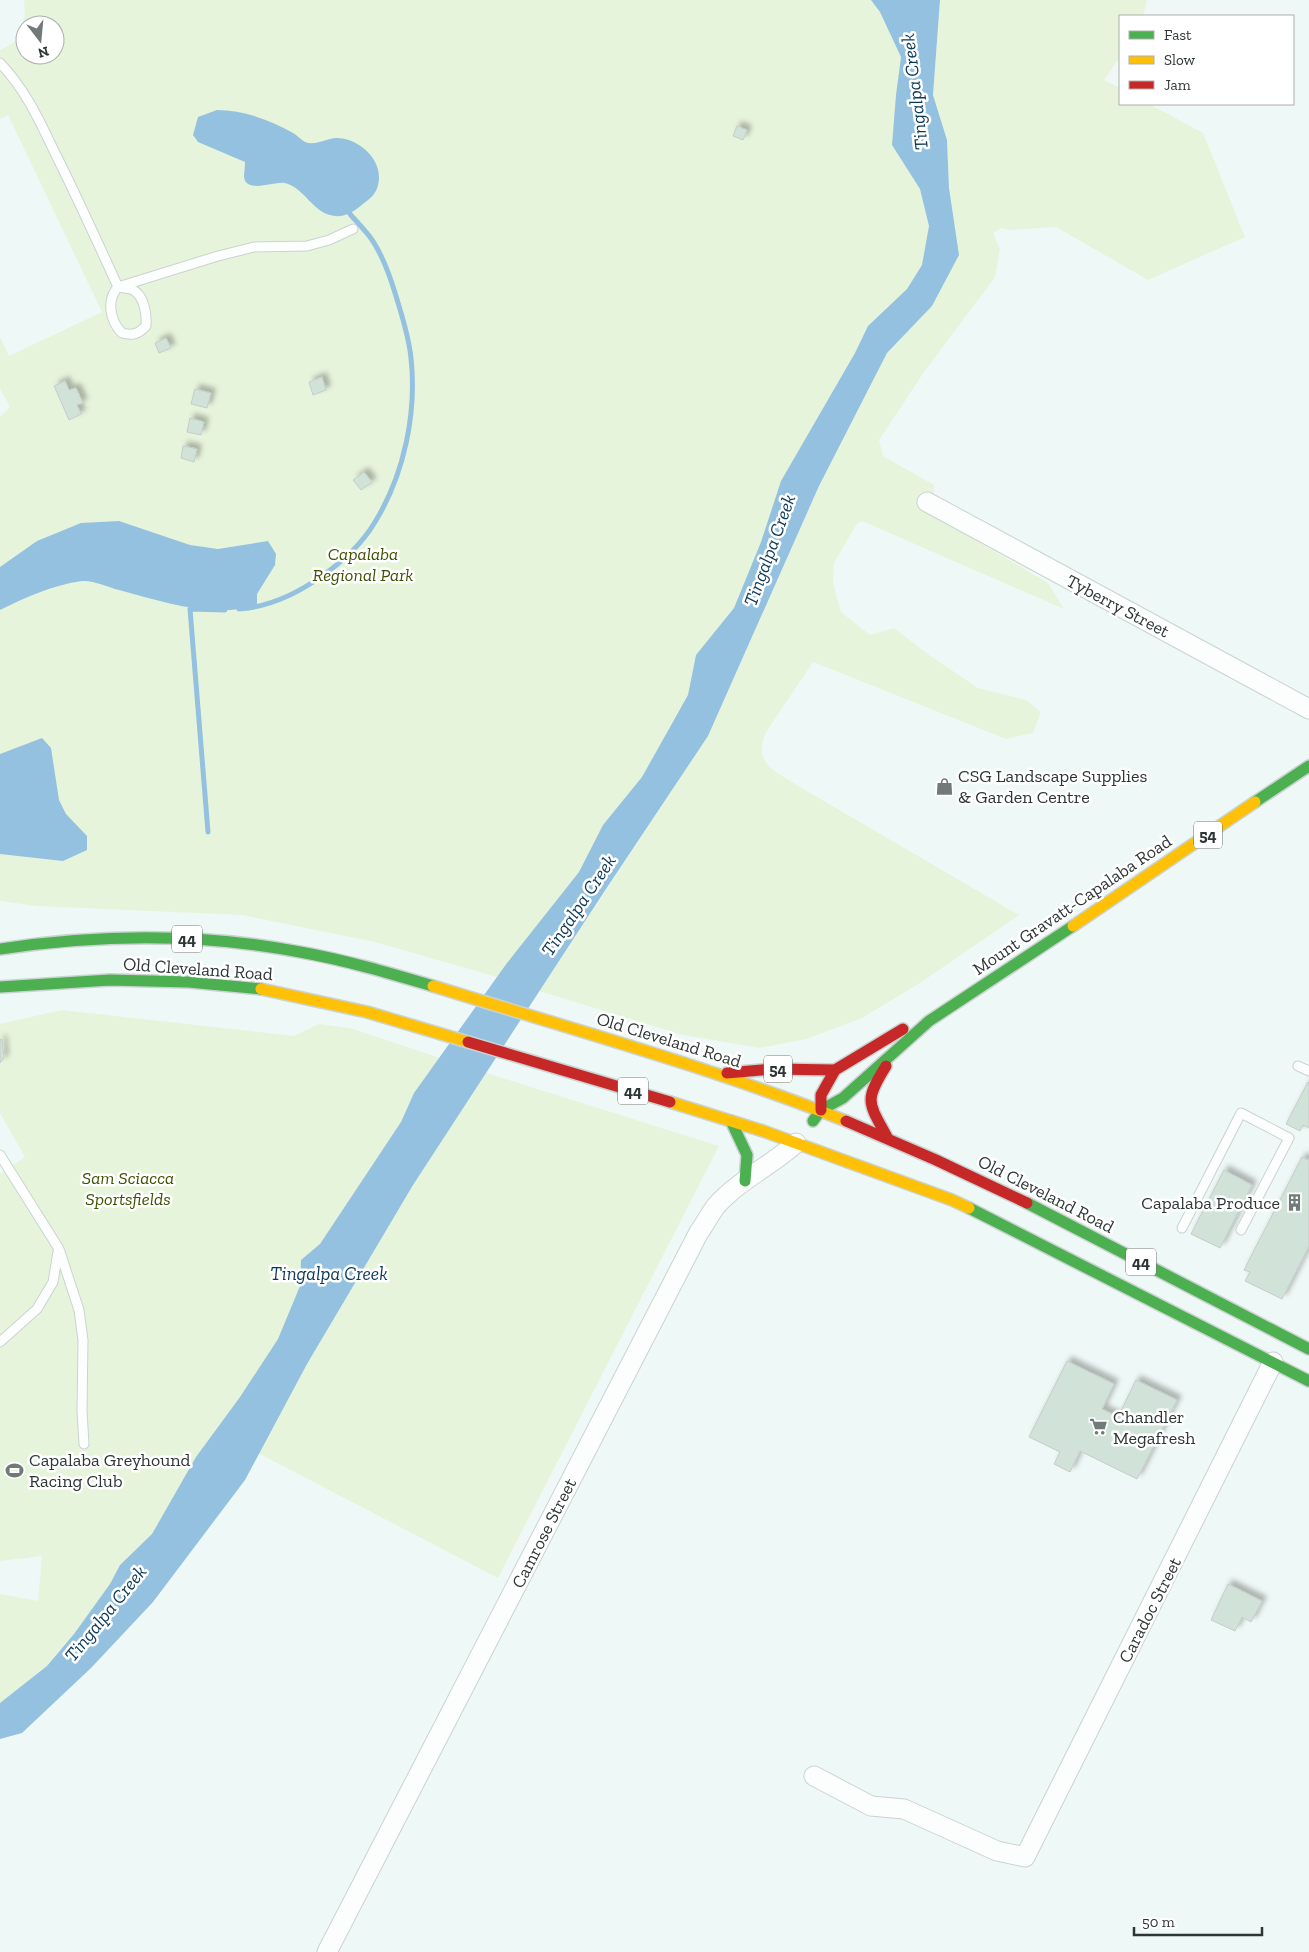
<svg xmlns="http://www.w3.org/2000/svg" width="1309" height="1952" font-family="'Zilla Slab',serif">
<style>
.green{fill:#e7f4dc;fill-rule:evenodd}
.water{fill:#95c1e0}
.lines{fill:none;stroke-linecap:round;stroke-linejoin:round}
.stream{stroke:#95c1e0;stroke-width:5}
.building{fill:#d1e3d9;stroke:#c5ccc9;filter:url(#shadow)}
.lane-casing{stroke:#cad3d1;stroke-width:11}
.street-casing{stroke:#cad3d1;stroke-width:21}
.fast-casing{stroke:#cad3d1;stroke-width:14}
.slow-casing{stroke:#cad3d1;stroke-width:14}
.jam-casing{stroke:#cad3d1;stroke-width:14}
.lane{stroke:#fcfefe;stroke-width:9}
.street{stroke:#fcfefe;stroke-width:19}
.fast{stroke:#4caf50;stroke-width:11}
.slow{stroke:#ffc107;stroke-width:11}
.jam{stroke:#c62828;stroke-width:11}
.labels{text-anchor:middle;stroke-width:5;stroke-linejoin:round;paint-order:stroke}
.shield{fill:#fff;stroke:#6d7272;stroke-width:1}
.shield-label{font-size:16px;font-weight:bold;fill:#2e3635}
.park-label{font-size:18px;font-style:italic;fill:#405205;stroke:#fff}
.street-label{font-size:18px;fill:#2e3635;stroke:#fff}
.poi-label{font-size:18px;fill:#2e3635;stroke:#fff;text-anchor:start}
.water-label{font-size:19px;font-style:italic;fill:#0a3857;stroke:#fff}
</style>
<defs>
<filter id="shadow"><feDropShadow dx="4.5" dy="-4.5" stdDeviation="2.5" flood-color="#0004"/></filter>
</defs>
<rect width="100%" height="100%" fill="#eef8f6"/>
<g class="green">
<path d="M24,0H901L938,255L882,330L730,655L521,984L375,942L242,915L37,906L0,901V417L10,407L0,388V337L9,356L102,312L8,115L0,119V50L15,42L25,16ZM25,25H55V55H25Z"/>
<path d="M940,0H1147L1143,16H1120V57L1104,80L1120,88V104H1149L1203,133L1245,237L1148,280L1056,227L1010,230L1001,228L993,233L1000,249L995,277L924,372L879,440L883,456L934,485V513L945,522L1048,583L1064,609L862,521L856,525L834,563L833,583L841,612L870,635L894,628L929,655L978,688L1026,700L1041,712L1033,733L1006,739L813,662L766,732C752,765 776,771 800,787L1019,915L920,983L862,1018L806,1039L760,1048L683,1035L539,991L708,736L819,486L887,353L932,306L949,188L947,140L933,95Z"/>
<path d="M62,1010L294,1036L319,1024L350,1028L461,1065L719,1146L498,1578L231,1439L200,1489L0,1723V1594L38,1601L42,1556L0,1561V1174L25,1157L0,1113V1024Z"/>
</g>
<g class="water">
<path d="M871,0H940L933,95L947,140L949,188L959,255L932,306L887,353L819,486L708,736L604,892L413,1185L307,1364L245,1480L153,1602L91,1668L22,1733L0,1739V1703L47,1666L74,1634L110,1584L120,1565L152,1534L196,1457L240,1397L278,1339L300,1286L301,1260L320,1244L401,1122L414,1093L507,963L579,872L603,825L642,777L688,695L696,655L734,608L761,542L781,481L855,353L868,326L907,289L922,265L929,226L920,189L892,145L896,95L901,57L880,12Z"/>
<path d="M217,110C243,110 270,120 293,133C297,135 301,140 305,142C315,146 325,139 335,138C355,137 379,155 379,177C379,186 376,194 368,200C359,207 348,218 335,216C313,214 305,188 285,183C275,181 246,194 244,177C244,173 245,167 245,162L198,142L193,135L198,117Z"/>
<path d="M119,521L190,545L218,549L268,541L276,554L275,565L257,594V606C209,618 164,602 119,590C108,587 93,580 82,581C53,585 26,597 0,610V567L37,541L81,523Z"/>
<path d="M42,738L51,748L59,800L66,814L87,836V850L63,861L0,854V754Z"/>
</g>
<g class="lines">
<g class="stream">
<path d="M239,609C269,607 298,593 322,576C342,562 362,544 375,522C404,475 417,413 411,358C409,337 402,316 396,296C390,276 382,253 370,237C364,229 356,221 350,214"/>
<path d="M208,832L190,609L225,610"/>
</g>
</g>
<g class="building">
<path d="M737,126L747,130L743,140L733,136Z"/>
<path d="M166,338L171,348L159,353L155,343Z"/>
<path d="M322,377L326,390L313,395L309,382Z"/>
<path d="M65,381L69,390L76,388L83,403L77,405L81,414L69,420L54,386Z"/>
<path d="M195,389L211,393L207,408L191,404Z"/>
<path d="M190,418L204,422L201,435L187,432Z"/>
<path d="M183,446L197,449L194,462L181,458Z"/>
<path d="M364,472L372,482L361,490L353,480Z"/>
<path d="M0,1039L2,1040L4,1058L0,1063Z"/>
<path d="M1308,1082L1309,1083V1128L1303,1125L1300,1131L1286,1124Z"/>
<path d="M1302,1157L1308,1160L1309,1158V1246L1282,1299L1245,1281L1250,1272L1244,1270Z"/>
<path d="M1224,1170L1252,1185L1220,1248L1191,1234Z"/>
<path d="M1067,1361L1114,1384L1102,1409L1118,1417L1136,1380L1177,1400L1137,1479L1080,1451L1070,1472L1054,1464L1060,1452L1029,1437Z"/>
<path d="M1228,1584L1262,1601L1251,1622L1242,1617L1235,1631L1211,1620Z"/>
</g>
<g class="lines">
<defs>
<g id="lane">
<path d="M0,63C26,90 40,122 56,155C78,199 98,243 118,287"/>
<path d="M118,287C122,288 127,288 131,289C144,294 147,314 146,326C138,334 133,336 122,333C110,321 106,300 118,287L218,256L254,247L307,246L329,240L353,229"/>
<path d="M1298,1066L1309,1071"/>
<path d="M0,1155L59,1249L79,1310L83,1340L82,1411L84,1444"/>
<path d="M1182,1228L1241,1113L1289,1138L1241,1230"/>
<path d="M0,1342L37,1309L53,1282L58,1252"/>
</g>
<g id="street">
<path d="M927,502L1309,709"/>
<path d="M814,1776L871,1806L904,1809L997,1851L1025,1857L1273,1362"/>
<path d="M327,1952L699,1232C705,1224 710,1214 716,1206C739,1180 771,1166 796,1143"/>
</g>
<g id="fast">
<path d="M1255,802L1309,766"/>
<path d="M0,949C100,934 201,933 300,952C345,960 389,973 433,986"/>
<path d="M0,987L110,980L189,982L261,989"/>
<path d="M731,1121L747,1155L745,1181"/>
<path d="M813,1121L821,1110L843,1098L929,1021L1073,926"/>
<path d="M1027,1203L1309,1349"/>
<path d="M969,1208L1309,1381"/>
</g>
<g id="slow">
<path d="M1073,926L1255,802"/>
<path d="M433,986C571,1029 711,1067 846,1121"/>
<path d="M261,989L367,1012L468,1042"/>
<path d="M670,1102L763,1131L952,1200L969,1208"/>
</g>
<g id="jam">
<path d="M468,1042L670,1102"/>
<path d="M886,1066C864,1101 868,1102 887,1137"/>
<path d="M727,1073L774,1069L835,1070"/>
<path d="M821,1110V1095L835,1070L903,1029"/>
<path d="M846,1121L936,1160L1027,1203"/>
</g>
</defs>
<use href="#lane" class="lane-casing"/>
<use href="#street" class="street-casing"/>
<use href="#fast" class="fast-casing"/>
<use href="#slow" class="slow-casing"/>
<use href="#jam" class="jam-casing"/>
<use href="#lane" class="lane"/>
<use href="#street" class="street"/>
<use href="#fast" class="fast"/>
<use href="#slow" class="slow"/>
<use href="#jam" class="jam"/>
</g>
<defs>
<symbol id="shop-bare" viewBox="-9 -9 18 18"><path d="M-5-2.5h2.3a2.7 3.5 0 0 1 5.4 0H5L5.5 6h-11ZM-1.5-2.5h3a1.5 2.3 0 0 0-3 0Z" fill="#717a79" stroke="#fff" stroke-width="2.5" paint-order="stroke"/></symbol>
<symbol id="building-bare" viewBox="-9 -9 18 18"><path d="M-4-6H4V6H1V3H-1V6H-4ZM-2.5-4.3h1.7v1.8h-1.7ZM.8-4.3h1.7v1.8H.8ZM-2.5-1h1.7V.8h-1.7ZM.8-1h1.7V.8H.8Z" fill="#717a79" stroke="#fff" stroke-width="2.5" paint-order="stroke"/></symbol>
<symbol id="supermarket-bare" viewBox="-9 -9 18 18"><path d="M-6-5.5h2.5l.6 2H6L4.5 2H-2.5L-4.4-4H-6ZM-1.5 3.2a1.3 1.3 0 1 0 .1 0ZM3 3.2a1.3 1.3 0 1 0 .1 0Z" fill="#717a79" stroke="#fff" stroke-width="2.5" paint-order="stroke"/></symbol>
<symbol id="stadium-bare" viewBox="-9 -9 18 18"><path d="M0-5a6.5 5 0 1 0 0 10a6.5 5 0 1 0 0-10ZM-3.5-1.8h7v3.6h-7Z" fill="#717a79" stroke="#fff" stroke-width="2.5" paint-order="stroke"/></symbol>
</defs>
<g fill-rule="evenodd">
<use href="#shop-bare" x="932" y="774" width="25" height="25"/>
<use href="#building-bare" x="1282" y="1190" width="25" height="25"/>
<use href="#supermarket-bare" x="1086" y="1414" width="25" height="25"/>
<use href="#stadium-bare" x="2" y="1458" width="25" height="25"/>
</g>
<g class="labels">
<g class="shield">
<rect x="1194" y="821.5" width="28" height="27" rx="4"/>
<rect x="172" y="925.5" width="30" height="27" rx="4"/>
<rect x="764" y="1055.5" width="28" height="27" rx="4"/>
<rect x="618" y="1077.5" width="30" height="27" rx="4"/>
<rect x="1126" y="1248.5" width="30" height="27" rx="4"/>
</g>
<g class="shield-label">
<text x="1208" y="841">54</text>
<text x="187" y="945">44</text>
<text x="778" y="1075">54</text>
<text x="633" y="1097">44</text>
<text x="1141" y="1268">44</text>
</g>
<g class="park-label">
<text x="363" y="560">Capalaba<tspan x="363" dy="21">Regional Park</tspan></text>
<text x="128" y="1184">Sam Sciacca<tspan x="128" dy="21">Sportsfields</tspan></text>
</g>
<g class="street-label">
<text transform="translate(1118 606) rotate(28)" y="6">Tyberry Street</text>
<text transform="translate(1072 905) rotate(-34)" y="6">Mount Gravatt-Capalaba Road</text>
<text transform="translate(198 969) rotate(4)" y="6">Old Cleveland Road</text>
<text transform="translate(669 1040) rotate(17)" y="6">Old Cleveland Road</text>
<text transform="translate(1046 1194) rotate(27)" y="6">Old Cleveland Road</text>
<text transform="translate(544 1533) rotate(-63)" y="6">Camrose Street</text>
<text transform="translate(1150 1610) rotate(-63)" y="6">Caradoc Street</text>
</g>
<g class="poi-label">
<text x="958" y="782">CSG Landscape Supplies<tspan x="958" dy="21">&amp; Garden Centre</tspan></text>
<text x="1280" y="1209" text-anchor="end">Capalaba Produce</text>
<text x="1113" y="1423">Chandler<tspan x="1113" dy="21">Megafresh</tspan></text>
<text x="29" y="1466">Capalaba Greyhound<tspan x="29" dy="21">Racing Club</tspan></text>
</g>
<g class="water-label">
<text transform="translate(914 92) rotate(-97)" y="7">Tingalpa Creek</text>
<text transform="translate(769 550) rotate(-70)" y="7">Tingalpa Creek</text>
<text transform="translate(578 905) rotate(-56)" y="7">Tingalpa Creek</text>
<text x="329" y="1280">Tingalpa Creek</text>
<text transform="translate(105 1613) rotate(-51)" y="7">Tingalpa Creek</text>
</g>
</g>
<rect x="1119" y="15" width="175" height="90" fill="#ffffff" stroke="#abafae"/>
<rect x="1129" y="31" width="25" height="8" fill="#4caf50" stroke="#abafae"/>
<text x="1164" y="40" font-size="15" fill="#2e3635">Fast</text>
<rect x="1129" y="56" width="25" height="8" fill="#ffc107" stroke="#abafae"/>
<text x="1164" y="65" font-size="15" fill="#2e3635">Slow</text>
<rect x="1129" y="81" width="25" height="8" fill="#c62828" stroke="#abafae"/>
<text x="1164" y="90" font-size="15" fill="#2e3635">Jam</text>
<g transform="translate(40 40) rotate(164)"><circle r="24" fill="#ffffff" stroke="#abafae"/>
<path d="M0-4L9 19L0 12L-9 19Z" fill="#717a79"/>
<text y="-8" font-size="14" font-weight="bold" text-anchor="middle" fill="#2e3635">N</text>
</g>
<path d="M1134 1927v8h128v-8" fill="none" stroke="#2e3635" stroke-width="2.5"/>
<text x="1142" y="1927" font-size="15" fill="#2e3635" stroke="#ffffff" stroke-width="4" paint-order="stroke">50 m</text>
</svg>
